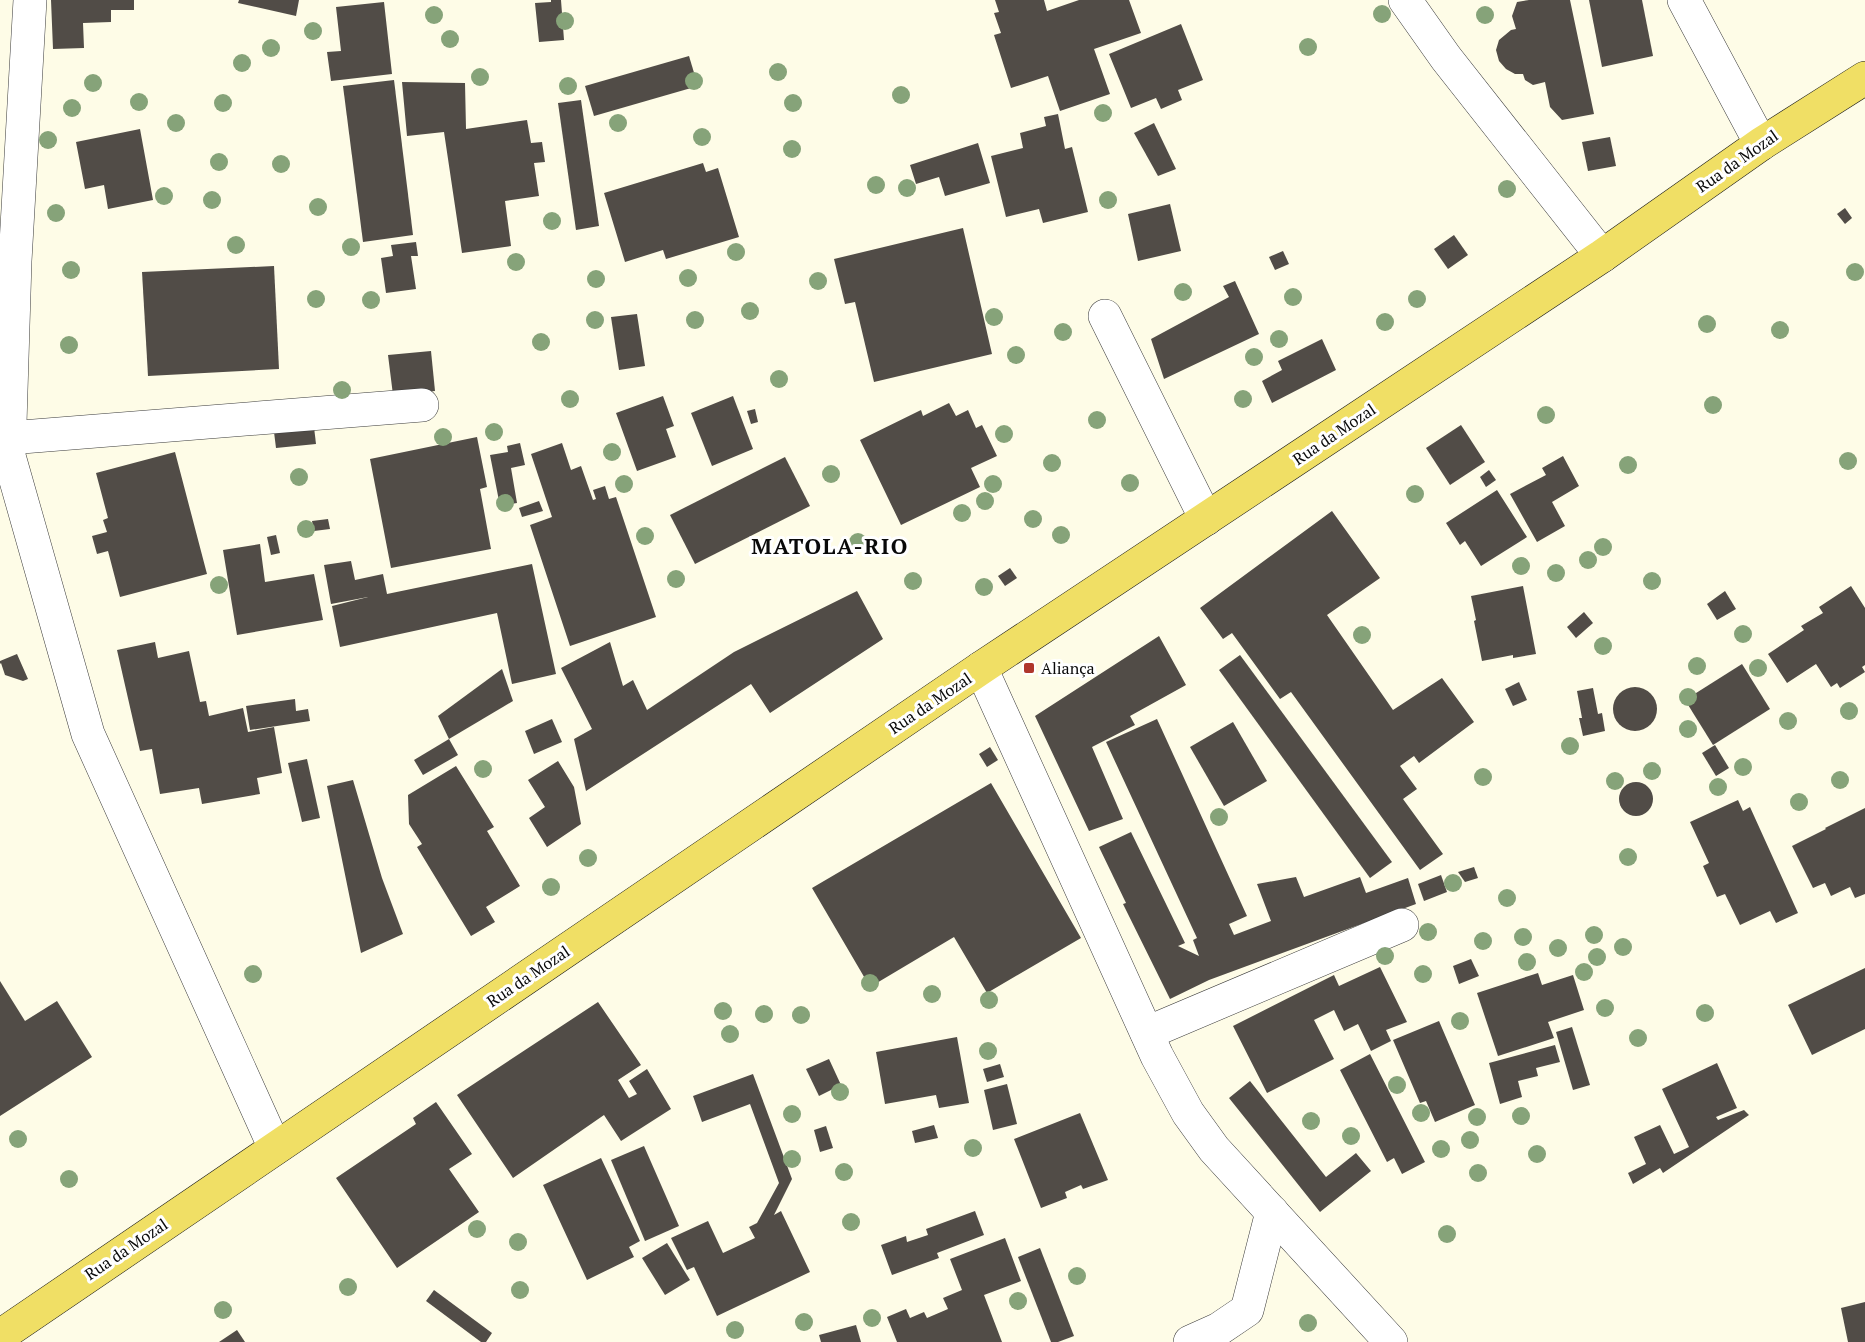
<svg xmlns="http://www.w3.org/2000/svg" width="1865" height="1342" font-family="'PT Serif',serif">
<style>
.building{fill:#514c47}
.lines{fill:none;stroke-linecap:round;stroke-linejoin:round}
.minor-casing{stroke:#3c3c3c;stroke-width:34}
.major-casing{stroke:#1a1a1a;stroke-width:34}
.minor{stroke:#fff;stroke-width:33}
.major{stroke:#f0df65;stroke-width:33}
.tree{fill:#86a379}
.poi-dot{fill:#af362c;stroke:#fff;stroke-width:2}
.labels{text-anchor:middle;stroke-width:6;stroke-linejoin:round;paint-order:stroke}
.street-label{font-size:16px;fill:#090909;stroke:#fff}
.poi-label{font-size:16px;fill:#090909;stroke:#fff;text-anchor:start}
.district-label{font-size:22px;font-weight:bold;letter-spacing:1.5px;fill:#090909;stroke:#fff}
</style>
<rect width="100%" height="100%" fill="#fefce7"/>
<g class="building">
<path d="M51,0H134V10H111V22L83,23L84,48L53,49Z"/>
<path d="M239,0H299L296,16L238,3Z"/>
<path d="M551,0H561L564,40L539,42L535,3L551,2Z"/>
<path d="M995,0H1044L1047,11L1079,0H1129L1141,33L1094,49L1110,94L1060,111L1048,76L1011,88L994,35L1001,33L994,13L999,12Z"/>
<path d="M1529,0H1570L1594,114L1562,120L1550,107L1545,82L1533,85L1525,80L1523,74H1515L1506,69L1499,61L1496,50L1499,40L1511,30L1516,29L1512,16L1517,2Z"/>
<path d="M1589,0H1642L1653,56L1602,67Z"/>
<path d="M384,2L392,74L331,81L327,52L341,51L336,7Z"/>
<path d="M1181,24L1203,80L1178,90L1182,100L1161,109L1156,98L1131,108L1109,54Z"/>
<path d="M689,56L698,86L594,116L585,86Z"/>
<path d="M394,80L413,235L363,242L343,86Z"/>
<path d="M402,82L465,83L466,129L527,120L531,143L542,142L545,162L534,163L539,196L505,201L511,246L462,253L444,132L407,136Z"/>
<path d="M581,100L599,226L576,230L558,103Z"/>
<path d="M1058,114L1065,149L1072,147L1088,212L1043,223L1039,209L1006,217L991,156L1023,148L1020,133L1046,126L1044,117Z"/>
<path d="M1154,123L1176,169L1158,176L1134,133Z"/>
<path d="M140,129L153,200L108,209L104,185L85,189L76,142Z"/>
<path d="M1610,137L1616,166L1588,171L1582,142Z"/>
<path d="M978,143L990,183L945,196L939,177L916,184L910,165Z"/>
<path d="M703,163L706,172L718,168L739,237L666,259L663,250L625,262L604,193Z"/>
<path d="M1170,204L1181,251L1138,261L1128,214Z"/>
<path d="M1845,208L1852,218L1845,224L1837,214Z"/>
<path d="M963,228L992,354L874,382L855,302L845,304L834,259Z"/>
<path d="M1454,235L1468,255L1448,269L1434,249Z"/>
<path d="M416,242L418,256H411L416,289L386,293L381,258L393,256L391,245Z"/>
<path d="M1283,251L1289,264L1275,270L1269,257Z"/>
<path d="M274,266L279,369L148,376L142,272Z"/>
<path d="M1235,281L1259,334L1164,379L1151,339L1229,297L1223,286Z"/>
<path d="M637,314L645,366L619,370L611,317Z"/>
<path d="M1322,339L1336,370L1272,403L1262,381L1282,370L1278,361Z"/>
<path d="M431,351L435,391L393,395L388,355Z"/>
<path d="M663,396L674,426L666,429L676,457L637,471L616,413Z"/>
<path d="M733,396L753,449L712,466L691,413Z"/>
<path d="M949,403L956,416L968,410L976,428L982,425L997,456L971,468L980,487L901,525L860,440L921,410L923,416Z"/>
<path d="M755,409L758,422L751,424L747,411Z"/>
<path d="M1461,425L1485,462L1450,485L1426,448Z"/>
<path d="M314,427L316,444L276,448L274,432Z"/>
<path d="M477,437L487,487L480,489L491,549L391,568L370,459Z"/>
<path d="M520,443L525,465L511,468L517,503L500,506L490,455L508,452L507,446Z"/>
<path d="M562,443L571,470L581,466L593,500L596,499L593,490L605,486L609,499L616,497L656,617L570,646L530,525L552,517L531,454Z"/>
<path d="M175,452L207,574L120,597L108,551L97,554L92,536L107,532L103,520L108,518L96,473Z"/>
<path d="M1563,456L1579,486L1552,502L1565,526L1537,542L1510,494L1546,475L1542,468Z"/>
<path d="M785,457L810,506L695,564L670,515Z"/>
<path d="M1489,470L1496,480L1486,487L1480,477Z"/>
<path d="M1497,490L1527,537L1481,566L1465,541L1460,545L1446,523Z"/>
<path d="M539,501L543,511L522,517L519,508Z"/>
<path d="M1332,511L1380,578L1327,615L1393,710L1442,678L1474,722L1419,763L1414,756L1400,766L1417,789L1403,799L1443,854L1420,870L1291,692L1280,699L1232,633L1223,639L1200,608Z"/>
<path d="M328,519L330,529L314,531L312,521Z"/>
<path d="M276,535L280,553L271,555L267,537Z"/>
<path d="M260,544L265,582L314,574L323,620L237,635L223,550Z"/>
<path d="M351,561L355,580L383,574L387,594L532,564L556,674L512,684L497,613L340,647L332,606L368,597L331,604L324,565Z"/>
<path d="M1010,568L1017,578L1005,586L998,576Z"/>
<path d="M1523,586L1536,654L1513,658V655L1482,661L1474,621L1476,620L1471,596Z"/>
<path d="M1851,586L1865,608V665L1862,667L1865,672L1840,688L1837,683L1831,687L1816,664L1787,683L1768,654L1804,630L1801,626L1823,613L1819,607Z"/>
<path d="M857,591L883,639L770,713L751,684L586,791L574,739L592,729L561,668L610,642L623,686L633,680L647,710L734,652Z"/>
<path d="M1725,591L1736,609L1717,620L1707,604Z"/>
<path d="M1584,612L1593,623L1576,638L1567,627Z"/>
<path d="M1159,636L1186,685L1130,716L1135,725L1092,747L1123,819L1089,831L1035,716Z"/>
<path d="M155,642L158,658L189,651L200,702L206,701L209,716L243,708L248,732L274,727L282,773L257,778L260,794L202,804L199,788L160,794L152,749L140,751L117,650Z"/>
<path d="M17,654L28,679L23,681L5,675L1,663L0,664V661Z"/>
<path d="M1240,655L1392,862L1370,878L1219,670Z"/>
<path d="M1742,664L1770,709L1713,745L1685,700Z"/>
<path d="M502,669L513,701L449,739L438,716Z"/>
<path d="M1519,682L1527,700L1513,706L1505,689Z"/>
<circle cx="1635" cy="709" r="22"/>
<path d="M1593,688L1598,714L1602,713L1605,731L1583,736L1579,718H1582L1577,691Z"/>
<path d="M295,699L296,711L308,709L310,721L250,730L246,706Z"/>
<path d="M552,719L562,742L534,754L525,731Z"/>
<path d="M1157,719L1247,916L1229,924L1234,935L1271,921L1257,884L1296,877L1304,897L1360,877L1366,893L1408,878L1416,904L1209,980L1170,999L1123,904L1126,903L1099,847L1131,832L1185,943L1178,946L1199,956L1193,940L1197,938L1106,742Z"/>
<path d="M1233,722L1267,781L1224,806L1190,747Z"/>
<path d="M449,739L458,755L423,775L414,760Z"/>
<path d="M1715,745L1729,768L1716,776L1702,753Z"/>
<path d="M990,747L998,760L987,767L979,754Z"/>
<path d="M307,759L320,818L302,822L288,763Z"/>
<path d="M558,761L574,787L581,824L547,847L529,818L545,807L528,780Z"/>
<path d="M456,766L494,827L487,831L520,886L486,907L495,922L471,936L417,847L422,844L409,824L408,795Z"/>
<path d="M353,780L382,878L403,934L361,953L327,786Z"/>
<circle cx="1636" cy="799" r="17"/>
<path d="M991,783L1081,938L987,993L954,937L870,987L812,888Z"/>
<path d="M1738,800L1743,811L1750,807L1798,913L1776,923L1770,911L1740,925L1725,894L1717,897L1703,866L1709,863L1690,822Z"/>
<path d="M1865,808V894L1855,898L1850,887L1831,896L1825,883L1813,888L1792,846L1826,829L1825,828Z"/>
<path d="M1474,867L1478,878L1465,882L1458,872Z"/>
<path d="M1441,875L1447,892L1424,901L1418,884Z"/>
<path d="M1471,959L1479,976L1459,984L1453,966Z"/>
<path d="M1380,967L1407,1022L1386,1030L1391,1041L1371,1051L1358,1024L1344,1031L1334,1010L1314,1020L1334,1059L1267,1093L1233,1026L1334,975L1339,986Z"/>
<path d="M1865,968V1029L1812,1055L1788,1005Z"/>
<path d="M1538,973L1542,985L1573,975L1584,1010L1548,1022L1554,1038L1498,1056L1477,993Z"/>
<path d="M0,981L25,1021L57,1001L92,1057L0,1116Z"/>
<path d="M598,1002L641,1065L618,1080L629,1098L637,1094L629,1081L647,1069L671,1109L621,1141L604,1115L513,1178L457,1095Z"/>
<path d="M1439,1021L1475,1105L1435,1122L1426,1101L1420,1103L1393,1040Z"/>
<path d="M1572,1027L1590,1085L1573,1090L1556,1032Z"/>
<path d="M957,1037L969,1103L939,1108L936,1095L885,1104L876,1052Z"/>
<path d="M1555,1045L1560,1062L1536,1068L1538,1076L1518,1081L1522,1097L1500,1104L1489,1063Z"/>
<path d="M1370,1054L1425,1162L1402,1174L1394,1158L1387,1162L1340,1070Z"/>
<path d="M829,1059L841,1085L819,1096L806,1069Z"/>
<path d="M1717,1063L1737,1108L1716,1117L1718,1120L1744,1110L1749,1115L1663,1173L1660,1168L1633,1184L1628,1173L1646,1164L1634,1137L1660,1125L1674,1154L1689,1147L1662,1089Z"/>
<path d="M1000,1064L1004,1077L987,1082L983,1069Z"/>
<path d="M753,1074L792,1179L774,1215L781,1211L810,1272L717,1316L694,1267L687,1270L671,1238L708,1221L723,1253L755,1238L749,1227L757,1223L779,1183L750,1104L702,1122L693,1096Z"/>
<path d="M1250,1081L1326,1177L1356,1153L1371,1171L1320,1212L1229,1098Z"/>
<path d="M1007,1084L1017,1124L993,1130L984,1090Z"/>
<path d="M436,1102L472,1154L449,1169L479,1212L397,1268L336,1178L416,1124L413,1118Z"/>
<path d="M1080,1113L1108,1180L1083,1189L1081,1185L1065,1192L1067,1198L1041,1208L1014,1139Z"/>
<path d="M934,1125L938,1138L915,1143L912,1131Z"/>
<path d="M826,1126L833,1148L820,1152L814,1130Z"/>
<path d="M644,1146L679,1226L645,1241L611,1160Z"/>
<path d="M601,1158L640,1241L629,1247L634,1257L587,1280L543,1185Z"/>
<path d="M975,1211L984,1235L937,1253L939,1258L892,1275L881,1245L906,1236L907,1242L928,1235L926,1229Z"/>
<path d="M1005,1238L1021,1281L984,1295L1002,1342H897L887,1317L906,1309L910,1318L924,1312L927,1318L948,1309L943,1298L962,1290L950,1259Z"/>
<path d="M667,1243L690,1280L665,1295L642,1258Z"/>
<path d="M1040,1248L1074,1336L1058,1342H1051L1018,1257Z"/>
<path d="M434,1290L492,1333L486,1342H481L426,1301Z"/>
<path d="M1865,1302V1342H1848L1841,1308Z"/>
<path d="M856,1325L861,1342H821L819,1335Z"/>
<path d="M237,1330L245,1342H219Z"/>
</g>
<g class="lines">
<defs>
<g id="minor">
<path d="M30,0L15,261L9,456L88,734L275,1148"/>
<path d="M1405,0L1446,58L1602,256"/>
<path d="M1684,0L1761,144"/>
<path d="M1105,316L1206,519"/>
<path d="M9,438L422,405"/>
<path d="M981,668L1157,1056L1188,1113L1214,1149L1391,1342"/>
<path d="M1147,1033L1402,925"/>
<path d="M1190,1342L1219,1329L1247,1310L1272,1212"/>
</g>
<path id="major" d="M0,1336L981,668L1602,256L1761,144L1865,78"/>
</defs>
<use href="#minor" class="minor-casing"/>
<use href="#major" class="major-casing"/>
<use href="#minor" class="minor"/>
<use href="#major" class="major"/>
</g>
<g class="tree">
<circle cx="1382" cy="14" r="9"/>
<circle cx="434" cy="15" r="9"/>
<circle cx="1485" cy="15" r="9"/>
<circle cx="565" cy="21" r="9"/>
<circle cx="313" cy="31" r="9"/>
<circle cx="450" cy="39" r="9"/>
<circle cx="1308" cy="47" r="9"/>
<circle cx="271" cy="48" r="9"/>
<circle cx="242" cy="63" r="9"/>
<circle cx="778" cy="72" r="9"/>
<circle cx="480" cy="77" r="9"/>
<circle cx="694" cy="81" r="9"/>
<circle cx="93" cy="83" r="9"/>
<circle cx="568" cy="86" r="9"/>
<circle cx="901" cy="95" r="9"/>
<circle cx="139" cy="102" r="9"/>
<circle cx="223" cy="103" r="9"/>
<circle cx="793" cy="103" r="9"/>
<circle cx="72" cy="108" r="9"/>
<circle cx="1103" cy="113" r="9"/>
<circle cx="176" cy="123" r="9"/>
<circle cx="618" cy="123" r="9"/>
<circle cx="702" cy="137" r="9"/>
<circle cx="48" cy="140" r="9"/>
<circle cx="792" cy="149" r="9"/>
<circle cx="219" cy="162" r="9"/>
<circle cx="281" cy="164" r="9"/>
<circle cx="876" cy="185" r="9"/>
<circle cx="907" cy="188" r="9"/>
<circle cx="1507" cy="189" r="9"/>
<circle cx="164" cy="196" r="9"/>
<circle cx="212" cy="200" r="9"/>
<circle cx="1108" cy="200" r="9"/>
<circle cx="318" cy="207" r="9"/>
<circle cx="56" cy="213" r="9"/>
<circle cx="552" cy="221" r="9"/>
<circle cx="236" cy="245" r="9"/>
<circle cx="351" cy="247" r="9"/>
<circle cx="736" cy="252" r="9"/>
<circle cx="516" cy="262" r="9"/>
<circle cx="71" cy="270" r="9"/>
<circle cx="1855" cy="272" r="9"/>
<circle cx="688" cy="278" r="9"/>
<circle cx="596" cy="279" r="9"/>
<circle cx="818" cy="281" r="9"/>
<circle cx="1183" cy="292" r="9"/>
<circle cx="1293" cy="297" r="9"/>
<circle cx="316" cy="299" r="9"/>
<circle cx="1417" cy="299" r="9"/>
<circle cx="371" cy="300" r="9"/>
<circle cx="750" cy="311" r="9"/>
<circle cx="994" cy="317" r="9"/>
<circle cx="595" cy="320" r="9"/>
<circle cx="695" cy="320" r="9"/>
<circle cx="1385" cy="322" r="9"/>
<circle cx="1707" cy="324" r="9"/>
<circle cx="1780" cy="330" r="9"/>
<circle cx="1063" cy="332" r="9"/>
<circle cx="1279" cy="339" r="9"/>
<circle cx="541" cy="342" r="9"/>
<circle cx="69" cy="345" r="9"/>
<circle cx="1016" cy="355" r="9"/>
<circle cx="1254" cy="357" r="9"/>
<circle cx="779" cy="379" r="9"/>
<circle cx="342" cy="390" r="9"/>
<circle cx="570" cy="399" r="9"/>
<circle cx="1243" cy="399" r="9"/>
<circle cx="1713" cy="405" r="9"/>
<circle cx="1546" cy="415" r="9"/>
<circle cx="1097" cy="420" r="9"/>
<circle cx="494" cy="432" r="9"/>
<circle cx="1004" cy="434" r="9"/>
<circle cx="443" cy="437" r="9"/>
<circle cx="612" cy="452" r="9"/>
<circle cx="1848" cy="461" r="9"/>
<circle cx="1052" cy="463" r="9"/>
<circle cx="1628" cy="465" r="9"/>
<circle cx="831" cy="474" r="9"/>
<circle cx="299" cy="477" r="9"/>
<circle cx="1130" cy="483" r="9"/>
<circle cx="624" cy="484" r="9"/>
<circle cx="993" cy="484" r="9"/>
<circle cx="1415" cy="494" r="9"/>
<circle cx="985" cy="501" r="9"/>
<circle cx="505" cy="503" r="9"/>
<circle cx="962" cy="513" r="9"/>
<circle cx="1033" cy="519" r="9"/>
<circle cx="306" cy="529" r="9"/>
<circle cx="1061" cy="535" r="9"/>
<circle cx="645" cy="536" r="9"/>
<circle cx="858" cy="542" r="9"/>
<circle cx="1603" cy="547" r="9"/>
<circle cx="1588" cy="560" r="9"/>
<circle cx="1521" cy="566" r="9"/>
<circle cx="1556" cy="573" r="9"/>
<circle cx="676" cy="579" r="9"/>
<circle cx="913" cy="581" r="9"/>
<circle cx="1652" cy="581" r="9"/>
<circle cx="219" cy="585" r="9"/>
<circle cx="984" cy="587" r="9"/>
<circle cx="1743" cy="634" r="9"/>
<circle cx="1362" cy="635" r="9"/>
<circle cx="1603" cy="646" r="9"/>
<circle cx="1697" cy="666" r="9"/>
<circle cx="1758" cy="668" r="9"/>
<circle cx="1688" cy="697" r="9"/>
<circle cx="1849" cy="711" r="9"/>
<circle cx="1788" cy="721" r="9"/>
<circle cx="1688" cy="729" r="9"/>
<circle cx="1570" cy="746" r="9"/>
<circle cx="1743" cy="767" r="9"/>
<circle cx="483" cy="769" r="9"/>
<circle cx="1652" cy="771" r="9"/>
<circle cx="1483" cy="777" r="9"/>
<circle cx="1840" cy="780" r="9"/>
<circle cx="1615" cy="781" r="9"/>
<circle cx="1718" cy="787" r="9"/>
<circle cx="1799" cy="802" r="9"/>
<circle cx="1219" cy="817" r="9"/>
<circle cx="1628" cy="857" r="9"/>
<circle cx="588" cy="858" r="9"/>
<circle cx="1453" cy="883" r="9"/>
<circle cx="551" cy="887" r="9"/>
<circle cx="1507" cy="898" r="9"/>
<circle cx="1428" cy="932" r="9"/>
<circle cx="1594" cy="935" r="9"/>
<circle cx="1523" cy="937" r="9"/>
<circle cx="1483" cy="941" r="9"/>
<circle cx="1623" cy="947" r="9"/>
<circle cx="1558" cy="948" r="9"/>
<circle cx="1385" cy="956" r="9"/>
<circle cx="1597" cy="957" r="9"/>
<circle cx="1527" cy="962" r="9"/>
<circle cx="1584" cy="972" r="9"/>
<circle cx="253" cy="974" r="9"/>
<circle cx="1423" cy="974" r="9"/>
<circle cx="870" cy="983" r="9"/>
<circle cx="932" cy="994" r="9"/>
<circle cx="989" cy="1000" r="9"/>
<circle cx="1605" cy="1008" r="9"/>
<circle cx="723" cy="1011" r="9"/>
<circle cx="1705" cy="1013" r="9"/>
<circle cx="764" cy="1014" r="9"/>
<circle cx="801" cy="1015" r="9"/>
<circle cx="1460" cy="1021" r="9"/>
<circle cx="730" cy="1034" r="9"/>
<circle cx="1638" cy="1038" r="9"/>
<circle cx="988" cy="1051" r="9"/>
<circle cx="1397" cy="1085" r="9"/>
<circle cx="840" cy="1092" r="9"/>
<circle cx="1421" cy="1113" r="9"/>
<circle cx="792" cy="1114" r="9"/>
<circle cx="1521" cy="1116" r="9"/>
<circle cx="1477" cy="1117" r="9"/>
<circle cx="1311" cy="1121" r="9"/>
<circle cx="1351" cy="1136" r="9"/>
<circle cx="18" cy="1139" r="9"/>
<circle cx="1470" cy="1140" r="9"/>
<circle cx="973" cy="1148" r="9"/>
<circle cx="1441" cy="1149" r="9"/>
<circle cx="1537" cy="1154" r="9"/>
<circle cx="792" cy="1159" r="9"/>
<circle cx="844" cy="1172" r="9"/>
<circle cx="1478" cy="1173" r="9"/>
<circle cx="69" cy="1179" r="9"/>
<circle cx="851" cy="1222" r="9"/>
<circle cx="477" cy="1229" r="9"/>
<circle cx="1447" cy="1234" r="9"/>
<circle cx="518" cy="1242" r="9"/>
<circle cx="1077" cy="1276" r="9"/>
<circle cx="348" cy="1287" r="9"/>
<circle cx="520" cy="1290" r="9"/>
<circle cx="1018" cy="1301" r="9"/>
<circle cx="223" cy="1310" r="9"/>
<circle cx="872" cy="1318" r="9"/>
<circle cx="804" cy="1322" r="9"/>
<circle cx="1308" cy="1323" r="9"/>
<circle cx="735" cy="1330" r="9"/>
</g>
<rect class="poi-dot" x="1023" y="662" width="12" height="12" rx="3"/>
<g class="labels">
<g class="street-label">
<text transform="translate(1737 161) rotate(-35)" y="6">Rua da Mozal</text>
<text transform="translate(1334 434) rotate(-34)" y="6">Rua da Mozal</text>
<text transform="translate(930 703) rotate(-34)" y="6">Rua da Mozal</text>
<text transform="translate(528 976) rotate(-34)" y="6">Rua da Mozal</text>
<text transform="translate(126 1249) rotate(-34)" y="6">Rua da Mozal</text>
</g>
<g class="poi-label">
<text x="1041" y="674">Aliança</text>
</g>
<g class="district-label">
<text x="830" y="554">MATOLA-RIO</text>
</g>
</g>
</svg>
